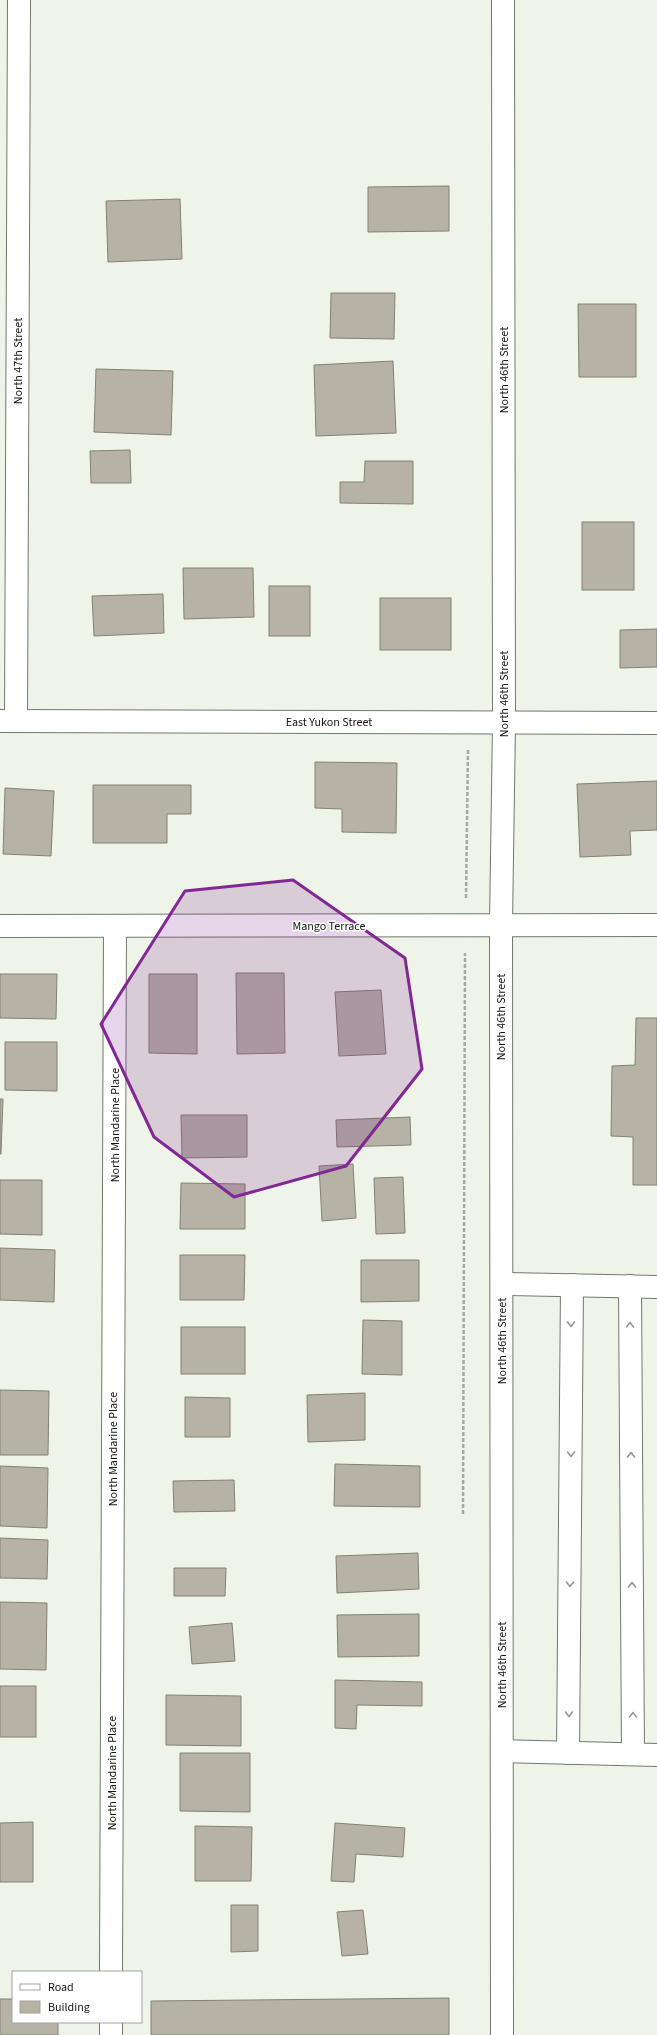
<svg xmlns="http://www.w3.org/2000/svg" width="657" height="2035" font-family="'Source Sans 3',sans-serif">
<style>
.building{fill:#b6b3a6;stroke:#838074}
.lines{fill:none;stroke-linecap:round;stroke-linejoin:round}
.minor-casing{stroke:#72786d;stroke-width:24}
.path{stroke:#a5aaa0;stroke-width:2.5;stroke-dasharray:4 2;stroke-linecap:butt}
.minor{stroke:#fff;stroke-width:22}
.oneway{stroke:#959694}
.marked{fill:#822894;fill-opacity:0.2;stroke:#822894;stroke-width:3;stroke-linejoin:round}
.labels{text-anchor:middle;stroke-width:3;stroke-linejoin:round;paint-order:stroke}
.street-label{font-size:12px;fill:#141612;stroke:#fff}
</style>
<rect width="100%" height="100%" fill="#eef5e8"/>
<g class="building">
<path d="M449,186V231L368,232V187Z"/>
<path d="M180,199L182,259L108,262L106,201Z"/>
<path d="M331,293H395L394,339L330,338Z"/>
<path d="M578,304H636V377H579Z"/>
<path d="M393,361L396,433L316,436L314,365Z"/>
<path d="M96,369L173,371L171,435L94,432Z"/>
<path d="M130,450L131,483H91L90,451Z"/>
<path d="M365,461H413V504L340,503V482H364Z"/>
<rect x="582" y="522" width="52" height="68"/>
<path d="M183,568H253L254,617L184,619Z"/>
<rect x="269" y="586" width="41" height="50"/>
<path d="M163,594L164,633L94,636L92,596Z"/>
<rect x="380" y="598" width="71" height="52"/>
<path d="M657,629V667L620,668V630Z"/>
<path d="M315,762L397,763L396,833L342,832V809L315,808Z"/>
<path d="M657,781V830L630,831L631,855L580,857L577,784Z"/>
<path d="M93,785H191V814H167V843H93Z"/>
<path d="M5,788L54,791L51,856L3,854Z"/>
<path d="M236,973H284L285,1053L237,1054Z"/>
<path d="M0,974H57L56,1019L0,1018Z"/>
<path d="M149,974H197V1054L149,1053Z"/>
<path d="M381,990L386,1054L339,1056L335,992Z"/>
<path d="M636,1018H657V1185H633V1137L611,1136L612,1066L635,1065Z"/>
<path d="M5,1042H57V1091L5,1090Z"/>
<path d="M0,1099H3L1,1154H0Z"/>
<path d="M181,1115H247V1157L182,1158Z"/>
<path d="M410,1117L411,1145L337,1147L336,1120Z"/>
<path d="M353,1164L356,1218L322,1221L319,1166Z"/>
<path d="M403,1177L405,1233L376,1234L374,1178Z"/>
<path d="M0,1180H42V1235L0,1234Z"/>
<path d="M181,1183L245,1184V1229H180Z"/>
<path d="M0,1248L55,1250L54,1302L0,1300Z"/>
<path d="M180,1255H245L244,1300H180Z"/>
<path d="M361,1260H419V1301L361,1302Z"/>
<path d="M363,1320L402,1321V1375L362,1374Z"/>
<rect x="181" y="1327" width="64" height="47"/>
<path d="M0,1390L49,1391L48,1455H0Z"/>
<path d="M365,1393V1440L308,1442L307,1395Z"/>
<path d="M185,1397L230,1398V1437H185Z"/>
<path d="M335,1464L420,1466V1507L334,1506Z"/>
<path d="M0,1466L48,1468L47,1528L0,1526Z"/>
<path d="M234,1480L235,1511L174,1512L173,1481Z"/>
<path d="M0,1538L48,1540L47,1579L0,1578Z"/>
<path d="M418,1553L419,1589L337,1593L336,1556Z"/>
<path d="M174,1568H226L225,1596H174Z"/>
<path d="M0,1602L47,1603L46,1670L0,1669Z"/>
<path d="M419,1614V1656L338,1657L337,1615Z"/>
<path d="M232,1623L235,1661L192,1664L189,1627Z"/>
<path d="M335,1680L422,1682V1706L357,1705L356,1729L335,1728Z"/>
<rect x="0" y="1686" width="36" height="51"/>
<path d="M166,1695L241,1696V1746L166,1745Z"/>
<path d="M180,1753H250V1812L180,1811Z"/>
<path d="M33,1822V1882H0V1823Z"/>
<path d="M335,1823L405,1828L403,1857L356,1854L354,1882L331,1881Z"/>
<path d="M195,1826L252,1827L251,1881H195Z"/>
<path d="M231,1905H258V1951L231,1952Z"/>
<path d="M363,1910L368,1954L342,1956L337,1912Z"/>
<path d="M449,1998V2035H151V2001Z"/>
<path d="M0,1999H13V2022H58V2035H0Z"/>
</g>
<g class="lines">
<defs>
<g id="minor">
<path d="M0,721L657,723"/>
<path d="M16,721L19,0"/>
<path d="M0,926L657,925"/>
<path d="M502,1284L657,1287"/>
<path d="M630,1286L633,1754"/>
<path d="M502,1751L657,1755"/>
<path d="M568,1753L572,1285"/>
<path d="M111,1972L115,926"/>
<path d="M111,2035V2022"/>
<path d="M502,2035L501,924L504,723L503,0"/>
</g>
</defs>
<use href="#minor" class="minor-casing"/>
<g class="path">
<path d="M466,898L468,749"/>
<path d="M463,1514L465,953"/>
</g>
<use href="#minor" class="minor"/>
</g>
<defs><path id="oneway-chevron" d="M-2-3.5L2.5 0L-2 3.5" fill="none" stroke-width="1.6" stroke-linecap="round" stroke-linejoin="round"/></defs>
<g class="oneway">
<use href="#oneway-chevron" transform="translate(571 1324) rotate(90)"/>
<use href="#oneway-chevron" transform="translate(630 1325) rotate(-90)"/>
<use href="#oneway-chevron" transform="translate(571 1454) rotate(90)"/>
<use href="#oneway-chevron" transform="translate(631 1455) rotate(-90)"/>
<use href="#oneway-chevron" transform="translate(570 1584) rotate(90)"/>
<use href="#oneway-chevron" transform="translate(632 1585) rotate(-90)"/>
<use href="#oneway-chevron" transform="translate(569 1714) rotate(90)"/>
<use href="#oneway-chevron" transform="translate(633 1715) rotate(-90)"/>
</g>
<path class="marked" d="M293,880L405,958L422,1069L346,1166L234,1197L154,1137L101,1024L185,891Z"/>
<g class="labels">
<g class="street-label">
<text transform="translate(18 361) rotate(-90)" y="4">North 47th Street</text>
<text transform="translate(504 370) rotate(-90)" y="4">North 46th Street</text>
<text transform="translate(504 694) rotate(-90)" y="4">North 46th Street</text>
<text x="329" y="726">East Yukon Street</text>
<text x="329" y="930">Mango Terrace</text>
<text transform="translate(501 1017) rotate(-90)" y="4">North 46th Street</text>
<text transform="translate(115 1125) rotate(-90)" y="4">North Mandarine Place</text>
<text transform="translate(502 1341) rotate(-90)" y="4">North 46th Street</text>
<text transform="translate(113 1449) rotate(-90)" y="4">North Mandarine Place</text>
<text transform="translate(502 1665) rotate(-90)" y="4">North 46th Street</text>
<text transform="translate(112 1773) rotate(-90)" y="4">North Mandarine Place</text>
</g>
</g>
<rect x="12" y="1971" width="130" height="52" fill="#ffffff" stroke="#a1a2a0"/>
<rect x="20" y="1984" width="20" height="6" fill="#ffffff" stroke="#a1a2a0"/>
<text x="48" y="1991" font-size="12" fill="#141612">Road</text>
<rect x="20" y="2001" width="20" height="12" fill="#b6b3a6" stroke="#a1a2a0"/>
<text x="48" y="2011" font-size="12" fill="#141612">Building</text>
</svg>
